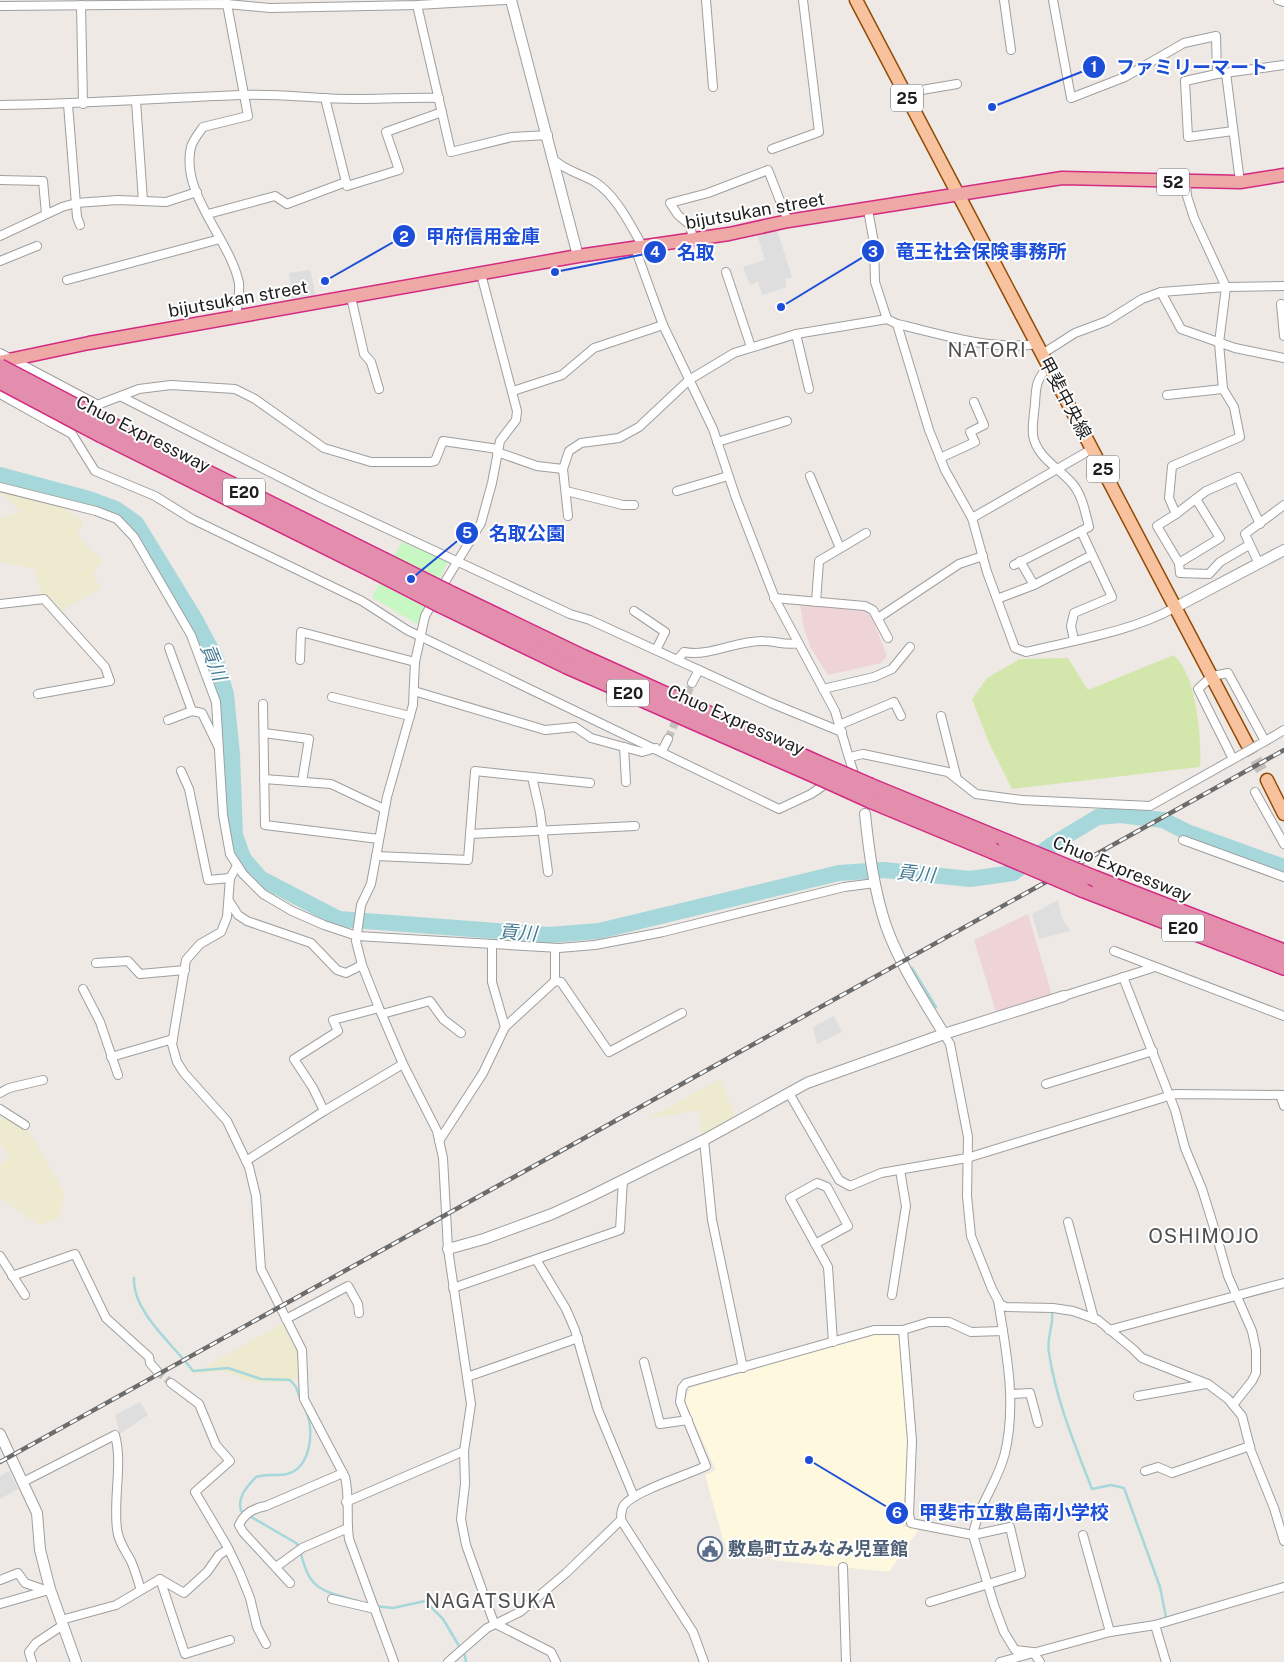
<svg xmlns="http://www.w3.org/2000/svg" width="1284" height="1662" font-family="'Public Sans','Noto Sans JP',sans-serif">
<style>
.commercial{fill:#efd4d7}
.education{fill:#fef8de}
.farmland{fill:#edead0}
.grass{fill:#d3e7ac}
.park{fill:#c7f7c2}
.parking{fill:#dedede}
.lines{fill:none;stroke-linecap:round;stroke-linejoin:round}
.stream{stroke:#a6d8db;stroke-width:2.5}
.river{stroke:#a6d8db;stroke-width:16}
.minor-tunnel{stroke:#c4c0bc;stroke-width:8;stroke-dasharray:8 4;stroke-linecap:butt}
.primary-tunnel{stroke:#c4c0bc;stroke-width:12;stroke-dasharray:12 6;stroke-linecap:butt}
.minor-casing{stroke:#9f9f9f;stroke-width:10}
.tertiary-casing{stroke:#9f9f9f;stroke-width:12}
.primary-casing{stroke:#924b05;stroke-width:15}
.trunk-casing{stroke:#d32a82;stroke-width:15}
.motorway-casing{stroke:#d32a82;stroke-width:18}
.minor{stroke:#fff;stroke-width:8}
.tertiary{stroke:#fff;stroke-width:10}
.primary{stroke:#f8c29f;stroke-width:12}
.trunk{stroke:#eea8a6;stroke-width:12}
.motorway{stroke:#e38ead;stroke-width:15}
.rail-casing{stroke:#6c6c6c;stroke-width:4.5}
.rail{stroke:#fff;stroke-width:2.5;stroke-dasharray:8;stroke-linecap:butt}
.minor-bridge-casing{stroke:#9f9f9f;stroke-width:10;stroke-linecap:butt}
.motorway-bridge-casing{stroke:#d32a82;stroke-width:18;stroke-linecap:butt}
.minor-bridge{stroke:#fff;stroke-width:8}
.motorway-bridge{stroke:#e38ead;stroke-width:15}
.labels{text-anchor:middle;stroke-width:4;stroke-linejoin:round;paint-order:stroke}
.shield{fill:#fff;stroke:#626262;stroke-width:1}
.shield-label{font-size:16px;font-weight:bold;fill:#1e1e1e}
.street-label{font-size:18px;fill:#1e1e1e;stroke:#fff}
.service-label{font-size:18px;font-weight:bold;fill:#4e5e75;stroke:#fff;text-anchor:start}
.water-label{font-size:19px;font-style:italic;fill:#457a93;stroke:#fff}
.quarter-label{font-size:20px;letter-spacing:1px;fill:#515151;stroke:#fff}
.leader{fill:none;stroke:#1d4ed8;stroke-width:2}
.callout-dot{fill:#1d4ed8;stroke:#fff;stroke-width:2}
.mark-label{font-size:15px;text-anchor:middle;font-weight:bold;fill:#fff}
.callout-label{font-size:19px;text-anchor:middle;font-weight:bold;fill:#1d4ed8;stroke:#fff;stroke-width:4;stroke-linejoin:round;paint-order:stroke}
</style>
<rect width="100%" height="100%" fill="#eee9e4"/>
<g class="commercial">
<path d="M800,605L871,609L870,613L887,656L881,663L828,675L811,648L804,629Z"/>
<path d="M1028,914L1052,995L996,1012L974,940Z"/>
</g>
<path class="education" d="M879,1333L898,1334L901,1337L908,1449L903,1526L919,1529L889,1572L772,1560L769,1548L729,1560L705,1475L716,1470L684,1401L690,1388Z"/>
<g class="farmland">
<path d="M0,487L53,500L83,522L77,536L102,560L93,575L101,588L58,613L44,599L34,569L0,562V518L20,511L0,492Z"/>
<path d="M720,1079L736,1116L702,1135L700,1110L647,1119Z"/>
<path d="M6,1113L25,1125L65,1193L59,1218L40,1225L0,1198V1165L9,1157L0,1143V1121Z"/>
<path d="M283,1323L297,1350L300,1380L274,1383L246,1381L228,1372L221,1371L191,1375Z"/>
</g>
<path class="grass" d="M1174,655C1178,660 1183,665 1185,671C1197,693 1202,743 1200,767L1012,789L989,743L972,699L987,678L1020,659L1068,658L1088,690Z"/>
<path class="park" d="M402,542L448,561L417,624L372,597Z"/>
<g class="parking">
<path d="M777,230L792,277L785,279L787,287L762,295L758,282L750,285L743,267L765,260L757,234Z"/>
<path d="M310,270L316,297L292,301L289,273Z"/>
<path d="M1058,900L1062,919L1071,931L1039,939L1032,914Z"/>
<path d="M834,1016L842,1032L817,1044L813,1027Z"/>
<path d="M140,1402L148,1415L120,1434L115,1415Z"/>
<path d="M9,1471L18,1489L0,1499V1476Z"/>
</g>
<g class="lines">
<g class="stream">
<path d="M912,968L936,1007"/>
<path d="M134,1278C132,1312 174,1345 193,1371L228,1368L261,1379L290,1380L296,1387L301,1401"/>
<path d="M1052,1312C1054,1326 1046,1337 1049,1353C1056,1400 1075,1445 1092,1489L1111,1485L1124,1488L1160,1587L1166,1617"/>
<path d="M307,1413C314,1431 311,1468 287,1474C277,1476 266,1474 256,1477C247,1487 237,1496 241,1511L296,1543L299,1546C309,1589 317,1590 358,1601"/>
<path d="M375,1606L393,1608L425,1601L443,1619L465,1656L466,1662"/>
</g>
<path class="river" d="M0,475L89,499L116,509L136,523L196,621L215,657L226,694L232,754L235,835L243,858L260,878L339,919L549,935L599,931L839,873L884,870L970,879L1013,873L1053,844L1098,817L1120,815L1163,820L1187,832L1284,867"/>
<g class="minor-tunnel">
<path d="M668,739L692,683"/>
<path d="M157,1371L171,1383"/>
</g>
<path class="primary-tunnel" d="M1247,744L1267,780"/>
<defs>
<g id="minor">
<path d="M706,0L713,87"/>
<path d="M1004,0L1011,50"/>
<path d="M1053,0L1071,98L1125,77L1184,43L1216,36L1217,74L1284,65"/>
<path d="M1278,0L1284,2"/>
<path d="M227,4L248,116L203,127C199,133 193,140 191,147C180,194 230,239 239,283C240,293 237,307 236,317"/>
<path d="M81,5L83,104"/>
<path d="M417,5L451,152L512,137L548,135"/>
<path d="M0,6L227,4L270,8L417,5L505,0"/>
<path d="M1226,73L1240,182"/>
<path d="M1217,74L1185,81L1188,137L1233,131"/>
<path d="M904,93L957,84"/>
<path d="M325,98L347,186L399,170L386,132L442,112"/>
<path d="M136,101L143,201"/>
<path d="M68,104L77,217L80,225"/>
<path d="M0,105C81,104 161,98 242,95C283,93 323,100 363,99C389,99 414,97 439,98"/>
<path d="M772,149L819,132L803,0"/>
<path d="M554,160C568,172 580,173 595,182C616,195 631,226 643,247"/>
<path d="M0,180L43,181L46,214"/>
<path d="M1186,183L1187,196L1194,218L1226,287L1219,343L1223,389L1234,407L1240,437L1172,466L1169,498L1176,514L1157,526L1179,563L1180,573L1209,574L1220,562L1249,545"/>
<path d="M868,210L874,243L875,282L887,319"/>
<path d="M208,214L275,196L287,204L346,182"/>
<path d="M0,236L62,207L76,203L118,200L166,202L197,192"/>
<path d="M693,239L690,225L678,215L670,203L708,193L768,170L788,221"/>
<path d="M635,248L663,325L713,429L736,498L776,601L835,711L856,781"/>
<path d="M0,261L37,246"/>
<path d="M726,272L751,347"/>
<path d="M67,280L220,239"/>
<path d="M1161,292L1181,329L1235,348L1284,358"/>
<path d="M351,297L364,354L371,362L379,389"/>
<path d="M1281,304L1284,336"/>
<path d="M897,324L929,430L945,470L972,518L987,572L1015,648L1026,652C1075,640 1131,632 1176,607"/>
<path d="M796,334L809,389"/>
<path d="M0,353L98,405"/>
<path d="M1042,354L1075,333L1107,321L1142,299L1161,292L1226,287L1284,286"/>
<path d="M513,391L562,375L594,348L663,325"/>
<path d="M0,394L50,422L54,420"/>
<path d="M1167,395L1223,389"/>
<path d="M122,397L319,497L570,614L590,620L771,703L842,732"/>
<path d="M84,410L139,389L171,385L235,389L255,399L324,448L371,462H430L435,461L443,441L498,449"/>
<path d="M50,422L72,434L95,471L155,496L192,519L362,601L407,630L779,809L811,794L830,781"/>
<path d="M717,442L787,421"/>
<path d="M497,452L537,466L563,469"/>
<path d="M940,458L975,442L970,432L984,425L974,402"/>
<path d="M810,476L840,548"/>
<path d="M0,487L96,511L117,519L134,537L191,635L216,702L223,815L230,854L243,874L263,894L292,911L324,925L357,936L559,948L595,945L663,932L844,887L875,883"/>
<path d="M566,491L623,505H634"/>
<path d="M677,491L728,476"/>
<path d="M1176,514L1206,491L1238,477L1260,524"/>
<path d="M568,516L563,469L569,451L581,443L619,438L639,427L689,380L734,353L796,334L887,319L897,324C941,334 991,351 1037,344"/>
<path d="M972,518L1092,449"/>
<path d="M1020,561L1034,585"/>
<path d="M1179,563L1220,538L1196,499"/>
<path d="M1259,564L1245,534L1284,505"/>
<path d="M1014,565L1089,527C1085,511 1082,494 1071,482C1058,468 1036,456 1033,435C1032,425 1034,414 1035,404C1036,385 1036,381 1048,366"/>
<path d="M440,590L481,523L492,483L500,441L516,420L517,411L481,274"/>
<path d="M774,598L865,606L873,610L888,638"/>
<path d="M997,599L1034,585L1092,555"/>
<path d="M434,600L425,616L415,662L413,705L387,797L371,884L361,905L356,941L362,965L379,1008L403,1064L437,1131L443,1158L448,1249L471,1404L464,1451L465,1484L461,1519L466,1545L494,1623L551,1652L556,1662"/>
<path d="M816,602L819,561L866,533"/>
<path d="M0,604L44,599L105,667L110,681L38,694"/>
<path d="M634,611L665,632L656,650"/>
<path d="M878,618L959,564L983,556"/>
<path d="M1074,640L1071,626L1074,613L1112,597L1081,531"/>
<path d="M169,648L192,711"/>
<path d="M300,660L301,632L415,662"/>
<path d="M677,660L684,652C710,657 737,640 764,641C776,641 786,646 798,643"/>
<path d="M692,683L699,670"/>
<path d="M823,689L874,677L892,669L910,647"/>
<path d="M414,691L545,730L575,727L591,738L642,752L656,748"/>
<path d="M332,697L410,716"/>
<path d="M263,704L265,825L379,839"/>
<path d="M941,716L957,779"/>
<path d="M168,720L192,711L202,713L218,746"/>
<path d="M839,725L894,702L901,716"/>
<path d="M264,733L309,739L302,782"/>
<path d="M1262,743L1284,730"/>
<path d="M624,747L626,782"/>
<path d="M662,751L668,739"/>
<path d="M850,757L863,754L948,772L976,794L1022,800L1150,806L1237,757"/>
<path d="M1233,759L1198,689L1212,676L1228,673L1265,741"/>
<path d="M181,771L189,789L208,880L230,878"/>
<path d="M532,777L540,812L548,872"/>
<path d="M264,779L331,784L384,809"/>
<path d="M1255,792L1284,844"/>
<path d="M470,834L635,826"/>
<path d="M1183,840L1284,877"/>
<path d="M376,856L468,860L475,771L590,783"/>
<path d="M237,866L230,878L227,917L221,932L200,944L186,960L172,1044L177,1062L184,1073L227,1121L249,1167L256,1196L261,1269L302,1350L304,1399L345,1477C350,1497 346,1518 349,1539L394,1662"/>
<path d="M229,901L238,915L247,921L311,943L337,970L346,973L362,965"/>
<path d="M555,948V981"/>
<path d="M1114,951L1284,1016"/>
<path d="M96,963L128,961L140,974L185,970"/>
<path d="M1123,977L1175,1110L1185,1148L1202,1189L1216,1234L1228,1276L1252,1331L1256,1350V1373L1252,1381L1233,1405"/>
<path d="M83,989L100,1022L118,1075"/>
<path d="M1064,996L1152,968"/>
<path d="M382,1014L430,1001L443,1019L461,1033"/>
<path d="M505,1027L555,981L561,982L609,1052L682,1013"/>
<path d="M944,1034L950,1044L968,1137L967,1196L971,1236L992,1289L1000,1304L1006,1307L1053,1308L1073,1311L1098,1320L1133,1349L1142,1358L1208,1384L1228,1399L1242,1416L1251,1451L1274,1508L1284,1541"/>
<path d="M111,1057L173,1039"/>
<path d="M1046,1084L1153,1051"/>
<path d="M0,1093L9,1088L43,1080"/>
<path d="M789,1093L839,1180L850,1186L881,1173L967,1158L1175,1094L1284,1095"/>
<path d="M1280,1095L1284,1106"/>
<path d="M0,1109L25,1125"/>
<path d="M324,1111L313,1088L294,1059L338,1031L333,1020L379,1008"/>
<path d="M704,1140L712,1220L743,1368"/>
<path d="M439,1141L483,1073L505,1027L492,982V944"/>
<path d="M246,1161L324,1111L403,1064"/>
<path d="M1068,1222L1094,1319"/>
<path d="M815,1244L848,1226L827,1187L817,1183L790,1198L828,1267L833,1342"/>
<path d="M0,1256L25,1295"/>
<path d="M537,1261L566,1309L575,1330L598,1410L634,1497"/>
<path d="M12,1276L75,1254L106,1318L149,1357L150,1363L157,1371"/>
<path d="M453,1288L620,1230L623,1180"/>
<path d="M892,1295L906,1206L900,1170"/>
<path d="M998,1300C1006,1351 1017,1401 1005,1453C998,1482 978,1505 973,1535L994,1605L1004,1632L1015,1650L1033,1652L1040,1662"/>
<path d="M286,1319L348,1286L358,1304L359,1313"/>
<path d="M903,1330L912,1441L909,1514L911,1523L973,1535L1010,1527L1021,1574L930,1602"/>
<path d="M1109,1330L1284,1283"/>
<path d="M644,1362L660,1424L688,1420"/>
<path d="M467,1377L578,1338"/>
<path d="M171,1383L199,1404L216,1445L230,1461L195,1492L227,1546L240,1573L250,1598L257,1627L266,1644"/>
<path d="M1011,1394L1030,1393L1038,1423"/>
<path d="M1138,1396L1206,1384"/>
<path d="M1145,1471L1158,1467L1172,1473L1250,1446"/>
<path d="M23,1482L115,1435C123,1464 113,1498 117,1529C118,1541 125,1550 131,1561C135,1570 138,1581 141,1590"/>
<path d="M346,1502L464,1451"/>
<path d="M1083,1535L1110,1632"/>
<path d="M276,1567L302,1548L348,1528"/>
<path d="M843,1567L846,1662"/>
<path d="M160,1579L185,1654L230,1640"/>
<path d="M0,1580L18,1573L25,1583L48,1591"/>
<path d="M290,1583L243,1532L239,1525C244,1513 254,1508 266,1506L343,1473"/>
<path d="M332,1599L375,1609"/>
<path d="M0,1604L49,1590"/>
<path d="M61,1620L116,1605L160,1579L184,1593L207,1572L219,1555L228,1549"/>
<path d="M1155,1625L1166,1662"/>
<path d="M32,1662L29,1652L36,1643L63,1625"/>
<path d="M448,1662L487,1628L520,1612L566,1573L621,1520"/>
<path d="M704,1662L693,1632L621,1520C621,1515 621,1509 624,1505C635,1491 687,1475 706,1466L680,1402L682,1388L686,1383L874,1330H903L929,1322H949L971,1332L1003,1331"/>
<path d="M1000,1662L1110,1632L1155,1625L1284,1587"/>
</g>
<g id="tertiary">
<path d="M511,0L578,256"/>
<path d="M1176,607L1284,550"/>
<path d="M865,814C869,852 874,890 886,926C900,965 923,999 944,1034"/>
<path d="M448,1249L484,1239L552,1214L589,1197L704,1140L807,1083L944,1034L1064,996"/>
<path d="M0,1434L37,1513L40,1550L50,1589L76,1662"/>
</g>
<g id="primary">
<path d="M856,0L1247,744"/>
<path d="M1267,780L1284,814"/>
</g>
<path id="trunk" d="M0,362L89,343L578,256L729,234L788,221L1062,178L1240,182L1284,175"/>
<g id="motorway">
<path d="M107,423L383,560"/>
<path d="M102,435L377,572"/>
<path d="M447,592L582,657L817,763"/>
<path d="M441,605L567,666L817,776"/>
<path d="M870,786L1006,842"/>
<path d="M870,800L993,851"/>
<path d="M1096,879L1284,952"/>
<path d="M1082,889L1284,967"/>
</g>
</defs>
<use href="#minor" class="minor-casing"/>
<use href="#tertiary" class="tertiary-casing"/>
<use href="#primary" class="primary-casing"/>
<use href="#trunk" class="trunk-casing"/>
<use href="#motorway" class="motorway-casing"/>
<use href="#minor" class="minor"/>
<use href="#tertiary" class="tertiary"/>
<use href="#primary" class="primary"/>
<use href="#trunk" class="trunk"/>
<use href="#motorway" class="motorway"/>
<defs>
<path id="rail" d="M0,1462L1284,750"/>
</defs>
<use href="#rail" class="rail-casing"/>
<use href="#rail" class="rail"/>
<defs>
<path id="minor-bridge" d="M1237,757L1260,744"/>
<g id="motorway-bridge">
<path d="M0,367L107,423"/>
<path d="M0,381L102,435"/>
<path d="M383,560L447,592"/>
<path d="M377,572L441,605"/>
<path d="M817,763L870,786"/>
<path d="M817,776L870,800"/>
<path d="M1006,842L1096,879"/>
<path d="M993,851L1082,889"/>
</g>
</defs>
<use href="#minor-bridge" class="minor-bridge-casing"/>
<use href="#motorway-bridge" class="motorway-bridge-casing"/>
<use href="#minor-bridge" class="minor-bridge"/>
<use href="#motorway-bridge" class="motorway-bridge"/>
</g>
<defs>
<symbol id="civic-ring" viewBox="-11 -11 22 22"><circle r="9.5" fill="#fff" stroke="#5c6f8a" stroke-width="1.5"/><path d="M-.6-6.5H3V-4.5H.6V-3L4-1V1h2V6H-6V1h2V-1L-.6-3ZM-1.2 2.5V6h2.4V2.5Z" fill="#5c6f8a"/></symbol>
</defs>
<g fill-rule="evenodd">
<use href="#civic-ring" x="696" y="1535" width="28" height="28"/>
</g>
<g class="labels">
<g class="shield">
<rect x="891" y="84.5" width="32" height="27" rx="4"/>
<rect x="1157" y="168.5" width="32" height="27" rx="4"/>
<rect x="1087" y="455.5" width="32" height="27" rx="4"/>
<rect x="223" y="478.5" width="42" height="27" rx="4"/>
<rect x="607" y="679.5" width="42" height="27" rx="4"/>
<rect x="1162" y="914.5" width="42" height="27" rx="4"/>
</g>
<g class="shield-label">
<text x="907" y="104">25</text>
<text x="1173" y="188">52</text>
<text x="1103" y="475">25</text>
<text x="244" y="498">E20</text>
<text x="628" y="699">E20</text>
<text x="1183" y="934">E20</text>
</g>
<g class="street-label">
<text transform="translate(755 211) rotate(-10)" y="6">bijutsukan street</text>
<text transform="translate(238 299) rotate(-10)" y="6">bijutsukan street</text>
<text transform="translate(1065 398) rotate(62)" y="6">甲斐中央線</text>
<text transform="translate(143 434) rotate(27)" y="6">Chuo Expressway</text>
<text transform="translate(736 720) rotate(24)" y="6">Chuo Expressway</text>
<text transform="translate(1122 869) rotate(22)" y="6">Chuo Expressway</text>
</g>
<g class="service-label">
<text x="728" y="1555">敷島町立みなみ児童館</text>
</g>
<g class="water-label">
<text transform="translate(214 662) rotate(68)" y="7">貢川</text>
<text transform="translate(916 873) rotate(6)" y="7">貢川</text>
<text transform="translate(518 932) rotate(4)" y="7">貢川</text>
</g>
<g class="quarter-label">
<text x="987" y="357">NATORI</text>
<text x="1204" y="1243">OSHIMOJO</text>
<text x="491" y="1608">NAGATSUKA</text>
</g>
</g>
<path class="leader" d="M992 107L1094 67M325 281L404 236M781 307L873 251M555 272L655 252M411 579L467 533M809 1460L897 1513"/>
<g class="callout-dot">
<circle cx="992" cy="107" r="5"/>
<circle cx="325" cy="281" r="5"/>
<circle cx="781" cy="307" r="5"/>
<circle cx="555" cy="272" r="5"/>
<circle cx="411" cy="579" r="5"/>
<circle cx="809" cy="1460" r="5"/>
<circle cx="1094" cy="67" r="12"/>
<circle cx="404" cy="236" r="12"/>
<circle cx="873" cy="251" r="12"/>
<circle cx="655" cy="252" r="12"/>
<circle cx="467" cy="533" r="12"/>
<circle cx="897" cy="1513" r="12"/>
</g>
<g class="mark-label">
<text x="1094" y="72">1</text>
<text x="404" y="242">2</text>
<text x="873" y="257">3</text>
<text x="655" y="257">4</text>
<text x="467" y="538">5</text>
<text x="897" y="1518">6</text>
</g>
<g class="callout-label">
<text x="1192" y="74">ファミリーマート</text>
<text x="483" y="243">甲府信用金庫</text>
<text x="981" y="258">竜王社会保険事務所</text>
<text x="696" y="259">名取</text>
<text x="527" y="540">名取公園</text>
<text x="1014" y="1519">甲斐市立敷島南小学校</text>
</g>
</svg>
